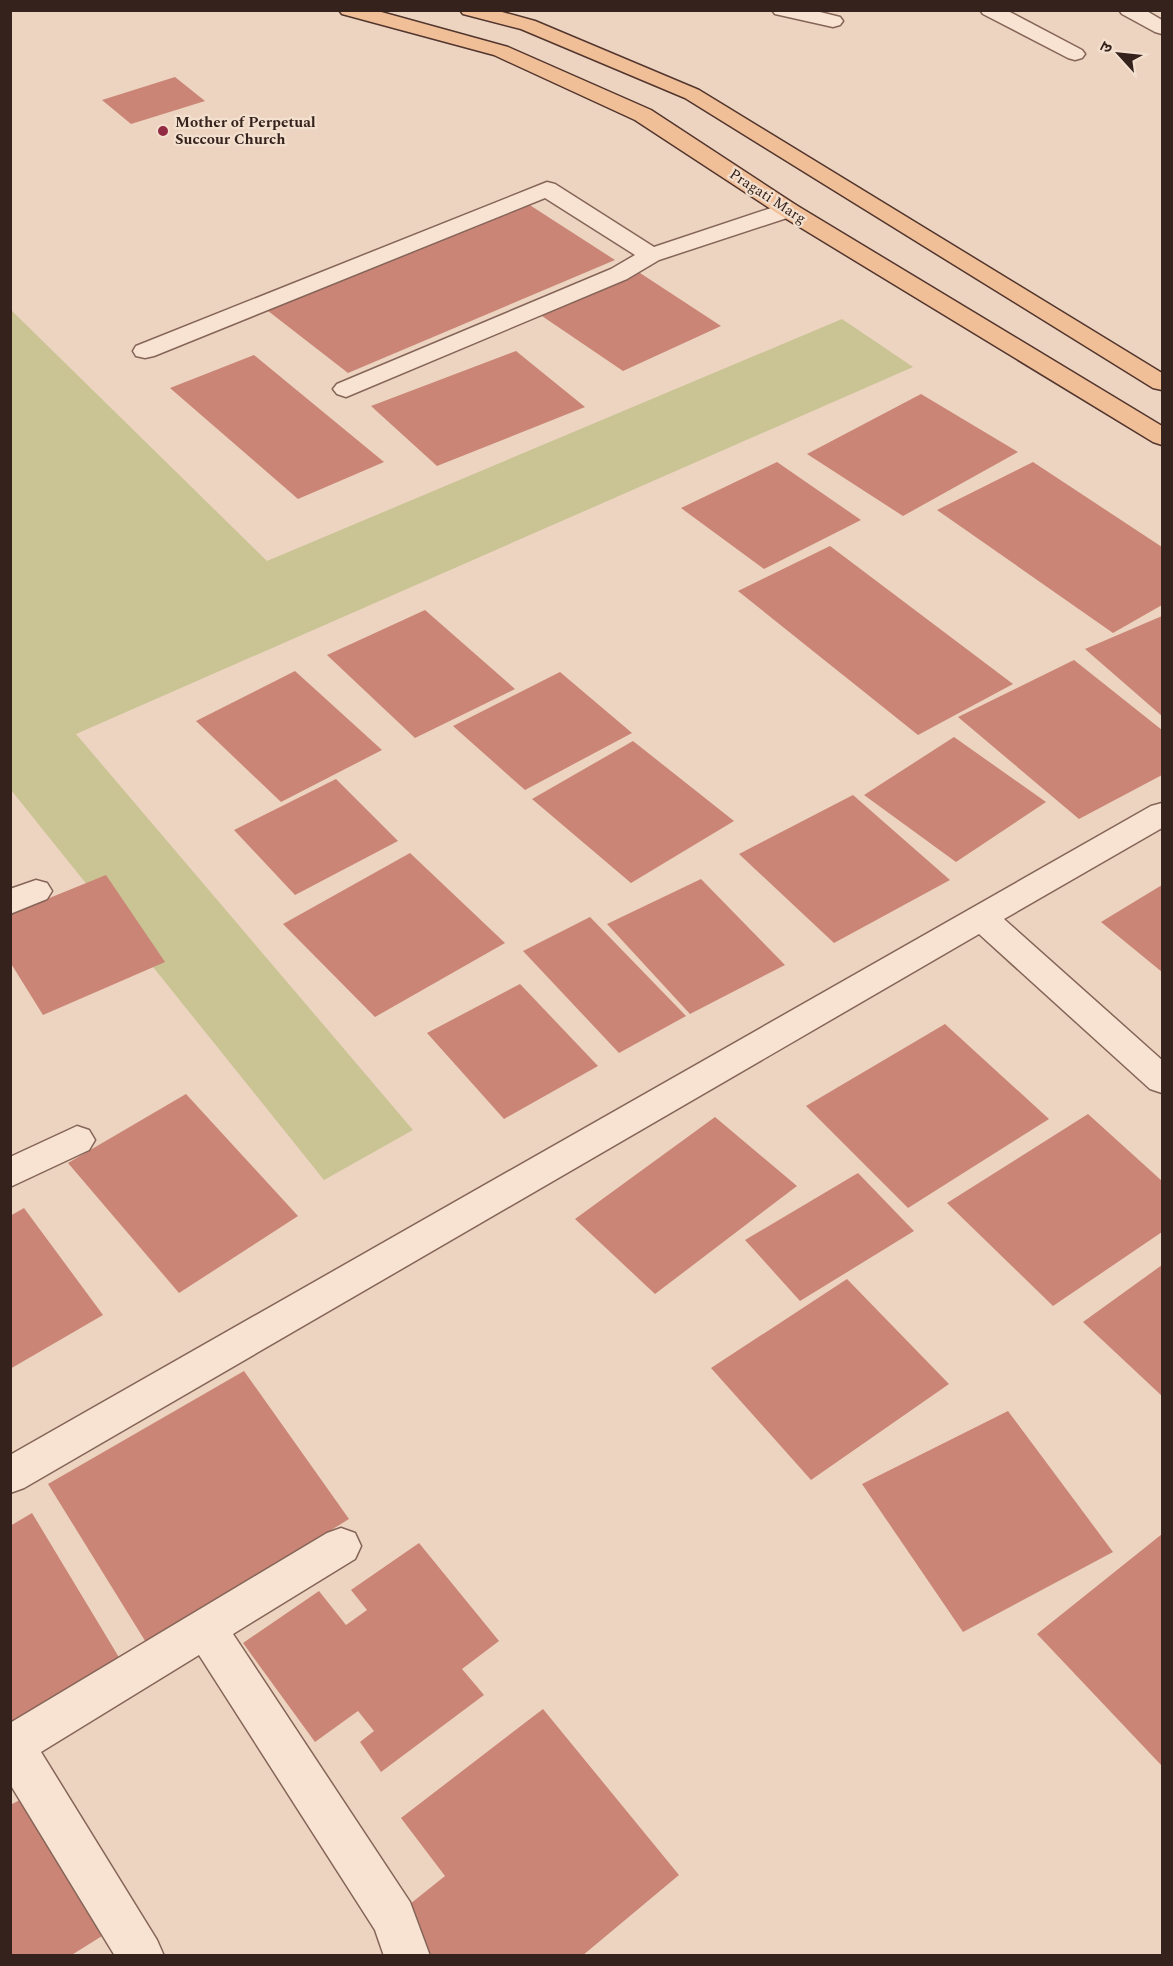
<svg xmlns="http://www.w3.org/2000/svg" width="1173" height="1966" font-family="Spectral,'Noto Sans Devanagari',serif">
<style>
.green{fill:#cac394}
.building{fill:#ca8576}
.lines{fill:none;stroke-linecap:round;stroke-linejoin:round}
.minor-casing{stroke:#856558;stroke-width:3}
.major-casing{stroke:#52352d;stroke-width:3}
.minor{fill:#f8e3d3;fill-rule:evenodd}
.major{fill:#f0bf98;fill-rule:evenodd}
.poi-dot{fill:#922a44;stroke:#f4e0cf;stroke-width:2}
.labels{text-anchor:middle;stroke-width:4.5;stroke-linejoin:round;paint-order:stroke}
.far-poi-label{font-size:15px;font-weight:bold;fill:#35221c;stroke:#f4e0cf;text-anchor:start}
.far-street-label{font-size:15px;fill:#35221c;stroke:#f4e0cf}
</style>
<rect width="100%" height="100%" fill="#ecd4c0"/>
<path class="green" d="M10,309L267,561L842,319L913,367L76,734L413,1130L324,1180L11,790Z"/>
<g class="building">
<path d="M175,77L205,101L131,124L102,100Z"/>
<path d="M525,202L615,260L348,373L263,307Z"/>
<path d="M637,271L721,326L623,371L539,314Z"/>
<path d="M516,351L585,407L437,466L371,406Z"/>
<path d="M254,355L384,462L298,499L170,388Z"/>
<path d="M921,394L1018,452L903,516L807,454Z"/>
<path d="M777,462L861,520L764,569L681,508Z"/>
<path d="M1033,462L1162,547V605L1113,633L937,510Z"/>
<path d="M830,546L1013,684L918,735L738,591Z"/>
<path d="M425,610L515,689L415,738L327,655Z"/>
<path d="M1162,616V716L1085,649Z"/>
<path d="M1074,660L1162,730V775L1079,819L958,717Z"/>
<path d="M295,671L382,750L281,802L196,721Z"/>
<path d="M560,672L632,733L525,790L453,726Z"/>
<path d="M954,737L1046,802L956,862L864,795Z"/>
<path d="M633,741L734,821L631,883L532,799Z"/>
<path d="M336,779L398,841L295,895L234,830Z"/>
<path d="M853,795L950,880L834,943L739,854Z"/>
<path d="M410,853L505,943L375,1017L283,924Z"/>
<path d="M106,875L165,962L43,1015L10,962V914Z"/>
<path d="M701,879L785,965L690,1014L607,924Z"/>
<path d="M1162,885V972L1101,922Z"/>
<path d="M590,917L686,1016L619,1053L523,951Z"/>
<path d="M520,984L598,1066L504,1119L427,1033Z"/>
<path d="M945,1024L1049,1119L908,1208L806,1106Z"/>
<path d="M186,1094L298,1216L179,1293L68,1163Z"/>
<path d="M1088,1114L1162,1181V1232L1053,1306L947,1203Z"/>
<path d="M715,1117L797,1186L655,1294L575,1219Z"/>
<path d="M858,1173L914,1231L800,1301L745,1240Z"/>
<path d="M24,1208L103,1315L10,1369V1216Z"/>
<path d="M1162,1265V1396L1083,1322Z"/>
<path d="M847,1279L949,1384L811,1480L711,1368Z"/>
<path d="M244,1371L349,1519L147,1644L48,1484Z"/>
<path d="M1008,1411L1113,1552L963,1632L862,1484Z"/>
<path d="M32,1513L123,1664L10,1734V1526Z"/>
<path d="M1162,1534V1766L1037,1634Z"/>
<path d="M419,1543L499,1641L462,1669L484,1695L381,1772L360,1742L374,1731L358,1711L315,1742L243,1643L319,1591L346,1625L367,1610L351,1590Z"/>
<path d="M543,1709L679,1875L582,1956H432L400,1912L445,1876L401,1818Z"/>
<path d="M30,1795L102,1936L70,1956H10V1805Z"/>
</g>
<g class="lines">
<defs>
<g id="minor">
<path d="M772,10H812L840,17L843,21L840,25L833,27L775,14Z"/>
<path d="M980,10H1006L1082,50L1085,54L1082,58L1075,60L1068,58L983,14Z"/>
<path d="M1119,10H1145L1162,20V34L1155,32L1122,14Z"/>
<path d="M547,182L555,184L654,247L780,205L788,203L796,205L799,210L796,215L659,260L627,279L346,397L337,394L333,389L337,384L611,269L635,255L545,198L154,356L145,358L136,356L133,351L136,346Z"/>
<path d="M1162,803V828L1004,919L1162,1060V1093L1150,1089L979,934L24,1488L10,1493V1455L1151,806Z"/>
<path d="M36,880L47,883L52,891L47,899L10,914V889Z"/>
<path d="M77,1126L89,1130L95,1140L89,1150L10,1187V1157Z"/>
<path d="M341,1528L355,1533L361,1546L355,1559L233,1634L410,1902L430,1956H384L375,1930L199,1655L41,1752L157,1940L164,1956H115L10,1784V1723L327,1533Z"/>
</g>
<g id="major">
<path d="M339,10H374L508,47L651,110L796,205L1162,426V445L1153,442L780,215L635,120L494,55L342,14Z"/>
<path d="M460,10H495L535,21L699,90L1162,373V390L1153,388L685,98L521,29L463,14Z"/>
</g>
</defs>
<use href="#minor" class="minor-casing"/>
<use href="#major" class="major-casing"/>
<use href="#minor" class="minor"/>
<use href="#major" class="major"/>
</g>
<circle class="poi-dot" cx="163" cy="131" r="6"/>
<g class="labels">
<g class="far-poi-label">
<text x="175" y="127">Mother of Perpetual<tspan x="175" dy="17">Succour Church</tspan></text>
</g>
<g class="far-street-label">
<text transform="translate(768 196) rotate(33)" y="5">Pragati Marg</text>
</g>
</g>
<rect width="1173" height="1966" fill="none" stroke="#35221c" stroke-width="24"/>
<g transform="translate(1119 54) rotate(297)" stroke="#f4e0cf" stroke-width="4.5" paint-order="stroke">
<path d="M0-4.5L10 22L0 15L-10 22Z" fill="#35221c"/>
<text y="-9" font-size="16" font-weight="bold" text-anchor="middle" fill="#35221c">उ</text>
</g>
</svg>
